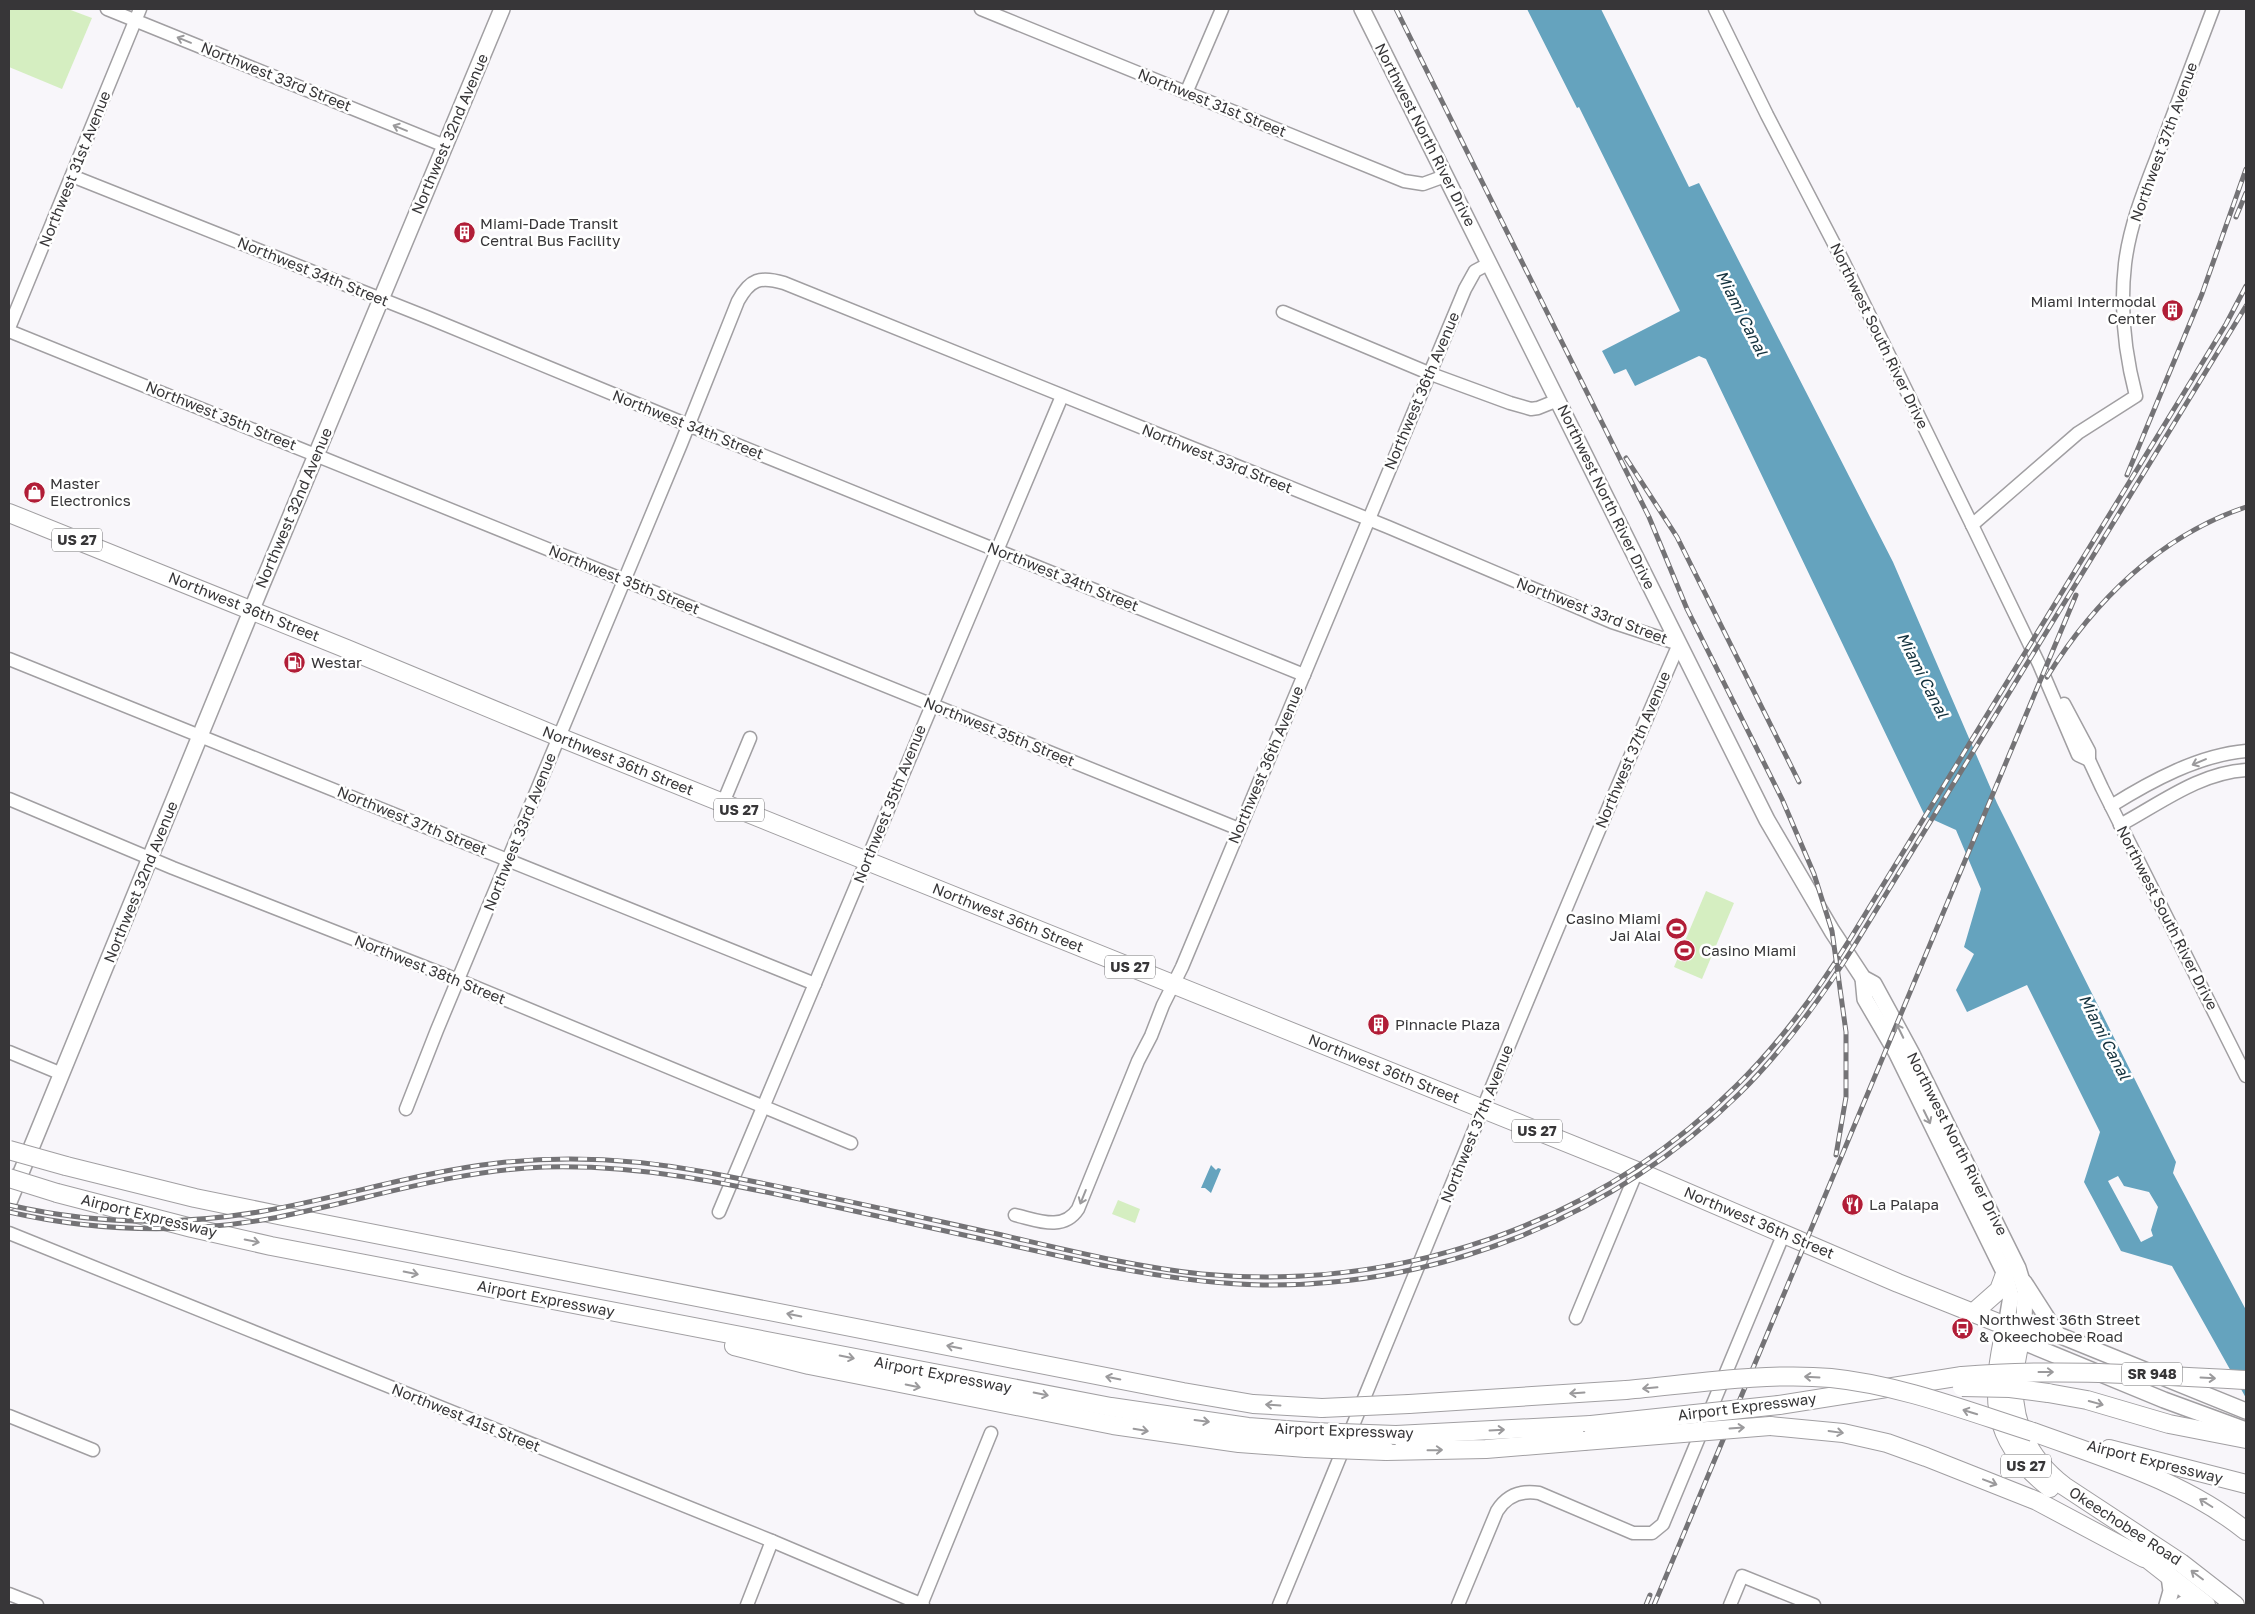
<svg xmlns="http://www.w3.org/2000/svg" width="2255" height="1614" font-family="'Golos Text',sans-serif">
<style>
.green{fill:#d5eec1}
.water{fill:#65a3be;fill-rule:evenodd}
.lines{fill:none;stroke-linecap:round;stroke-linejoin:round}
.minor-casing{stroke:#a19fa2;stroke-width:15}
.major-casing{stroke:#a19fa2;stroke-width:18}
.highway-casing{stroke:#a19fa2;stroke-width:20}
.minor{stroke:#fff;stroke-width:12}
.major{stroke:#fff;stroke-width:15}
.highway{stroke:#fff;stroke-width:18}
.rail-casing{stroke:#747376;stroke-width:5}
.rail{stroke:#fff;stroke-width:3;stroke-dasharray:9;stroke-linecap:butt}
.highway-bridge-casing{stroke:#a19fa2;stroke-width:20;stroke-linecap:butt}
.highway-bridge{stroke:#fff;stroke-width:18}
.oneway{stroke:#9b9a9c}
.labels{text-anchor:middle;stroke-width:5;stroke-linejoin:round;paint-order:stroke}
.shield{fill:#fff;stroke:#737274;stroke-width:1}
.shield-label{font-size:14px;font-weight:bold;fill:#373638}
.street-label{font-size:15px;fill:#373638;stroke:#fff}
.poi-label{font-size:15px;fill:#373638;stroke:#fff;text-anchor:start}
.water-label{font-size:16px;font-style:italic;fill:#13313d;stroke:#fff}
</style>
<rect width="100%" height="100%" fill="#f8f6fa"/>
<g class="green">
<path d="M9,9H68L92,18L62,89L9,67Z"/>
<path d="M1706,891L1734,903L1702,979L1674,967Z"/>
<path d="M1118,1200L1140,1209L1135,1223L1112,1214Z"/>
</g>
<g class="water">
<path d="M1527,9H1601L1689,187L1699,183L1893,562L1997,803L2176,1162L2173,1173L2246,1310V1398L2172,1266L2121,1251L2084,1182L2100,1132L2027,985L1967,1012L1956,990L1974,954L1964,947L1981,889L1956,830L1925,816L1706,359L1699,356L1635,386L1626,369L1614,374L1602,351L1680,311L1579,107L1577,108ZM2118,1176L2124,1186L2149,1192L2158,1207L2151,1230L2153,1236L2141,1242L2108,1181Z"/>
<path d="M1211,1165L1216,1170L1218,1168L1221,1169L1211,1193L1205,1188H1201Z"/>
</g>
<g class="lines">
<defs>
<g id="minor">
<path d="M107,9L445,146"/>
<path d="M981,9L1404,181L1423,184L1445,176"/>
<path d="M1715,9L1767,115L1843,261L1972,525L2039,664L2078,755L2089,760"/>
<path d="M1186,93L1222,9"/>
<path d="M72,176L429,318L688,425L1304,675"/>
<path d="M1283,312L1431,374L1510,403L1531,409L1538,408L1558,400"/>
<path d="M9,328L140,9"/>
<path d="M9,331L1239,829"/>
<path d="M1972,525L2078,433L2136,396C2125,354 2120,307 2125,264C2130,222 2147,183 2162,144C2179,99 2196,54 2213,9"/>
<path d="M9,659L815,984"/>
<path d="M2064,704L2089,751V760L2102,788L2246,1076"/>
<path d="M9,799L173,868L458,980L851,1143"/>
<path d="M723,803L750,738"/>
<path d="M2111,806C2151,781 2199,755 2246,751"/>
<path d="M2120,825C2161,803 2199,773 2246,770"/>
<path d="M9,1052L62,1074"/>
<path d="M406,1109L437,1030L681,444L738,301C750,279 760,276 784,283L1388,527L1612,622L1679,644C1540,962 1412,1284 1279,1605"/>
<path d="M719,1212L1062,396"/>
<path d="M1015,1215C1037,1220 1063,1232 1078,1209L1138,1061L1151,1036L1163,1005L1182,967L1465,289L1475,271L1490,263"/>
<path d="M9,1233L772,1541L923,1605"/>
<path d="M1576,1318L1637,1171"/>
<path d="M9,1416L93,1450"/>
<path d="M9,1594L37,1605"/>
<path d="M747,1605L772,1541"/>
<path d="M921,1605L991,1433"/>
<path d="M1458,1605L1497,1511C1507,1495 1521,1490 1539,1493L1633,1533H1652L1663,1524L1784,1233"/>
<path d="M1730,1605L1742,1576L1814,1605"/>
</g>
<g id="major">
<path d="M1362,9L1767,820L1832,931L1863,978L1874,984L1911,1052L2018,1268L2025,1291L2024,1321L2246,1411"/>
<path d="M1863,978L1865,999L1896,1052L2005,1274L2011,1296L2006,1326L2021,1341L2164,1400L2246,1430"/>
<path d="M9,1202L261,587L502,9"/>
<path d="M2024,1282L2058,1335"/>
<path d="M2167,1605L2171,1591L2169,1576"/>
<path d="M2181,1605L2196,1597"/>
</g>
<g id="highway">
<path d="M9,513L347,649L559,737L1637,1171L1898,1283L2006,1326L2024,1321C2021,1340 2015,1359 2014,1378C2011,1423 2029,1459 2064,1486L2181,1563L2235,1605"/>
<path d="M66,1166L195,1198L283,1216L1183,1392L1253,1404L1322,1408"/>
<path d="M57,1193L192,1228L271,1246L1111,1407L1248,1427L1313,1432"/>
<path d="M1973,1313L1999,1290L2005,1274"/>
<path d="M2006,1326C1990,1395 1989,1441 2050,1488"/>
<path d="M734,1346L809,1365L1113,1425L1239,1443L1306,1448"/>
<path d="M2048,1393L2087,1400L2169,1424L2246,1439"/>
<path d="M1409,1404L1626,1390"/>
<path d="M1779,1405L1962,1376"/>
<path d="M1770,1426L1843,1433L1887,1443L1926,1457L2037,1501L2144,1558"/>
<path d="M2033,1432C2107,1459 2184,1481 2246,1531"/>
<path d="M1396,1435L1591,1425"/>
<path d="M2109,1449L2246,1484"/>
<path d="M1386,1451L1486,1449L1584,1441"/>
<path d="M2136,1550L2206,1605"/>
</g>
</defs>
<use href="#minor" class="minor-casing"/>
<use href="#major" class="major-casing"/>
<use href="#highway" class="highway-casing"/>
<use href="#minor" class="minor"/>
<use href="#major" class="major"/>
<use href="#highway" class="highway"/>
<defs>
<g id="rail">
<path d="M1396,9L1649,517L1687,609L1782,799L1814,874L1832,931L1846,1032V1097L1836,1155"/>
<path d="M2236,217L2246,193"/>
<path d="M1626,458L1677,537L1799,782"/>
<path d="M2127,475L2202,294L2246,169"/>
<path d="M2047,677C2094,601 2160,536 2246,507"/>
<path d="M9,1205C92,1224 180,1226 264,1211C343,1197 418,1172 498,1163C567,1155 636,1159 705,1172C806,1191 906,1214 1006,1236C1071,1251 1136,1267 1202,1274C1397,1292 1597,1225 1736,1086C1781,1042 1817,992 1850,939L2226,324L2246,286"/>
<path d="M9,1212C93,1231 182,1234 268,1219C360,1202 451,1170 545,1167C645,1164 739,1186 836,1207C922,1226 1009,1245 1096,1264C1151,1275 1207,1284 1263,1285C1439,1287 1614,1217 1739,1094C1785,1049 1822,997 1856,943L2246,306"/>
<path d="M1646,1605L1650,1595"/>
<path d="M1654,1605L2076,595"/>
</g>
</defs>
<use href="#rail" class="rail-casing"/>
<use href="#rail" class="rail"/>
<defs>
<g id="highway-bridge">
<path d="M9,1150L66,1166"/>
<path d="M9,1178L57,1193"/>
<path d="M1962,1376C2057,1368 2152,1375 2246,1380"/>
<path d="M1962,1387L2010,1388L2048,1393"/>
<path d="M1626,1390C1691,1384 1767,1372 1831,1378C1900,1385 1967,1411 2033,1432"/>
<path d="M1322,1408L1409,1404"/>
<path d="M1591,1425L1779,1405"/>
<path d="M1313,1432L1396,1435"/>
<path d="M1584,1441L1770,1426"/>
<path d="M1306,1448L1386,1451"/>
</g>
</defs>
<use href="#highway-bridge" class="highway-bridge-casing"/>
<use href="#highway-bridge" class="highway-bridge"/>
</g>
<defs><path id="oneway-shaft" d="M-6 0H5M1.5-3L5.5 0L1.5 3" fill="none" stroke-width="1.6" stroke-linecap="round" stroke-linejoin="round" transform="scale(1.25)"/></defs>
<g class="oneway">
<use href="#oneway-shaft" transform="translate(184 40) rotate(-158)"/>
<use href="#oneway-shaft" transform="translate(400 128) rotate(-158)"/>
<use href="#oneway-shaft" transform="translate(2199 762) rotate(157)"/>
<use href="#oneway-shaft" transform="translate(1900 1031) rotate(-116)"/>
<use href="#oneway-shaft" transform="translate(1927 1117) rotate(64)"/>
<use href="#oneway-shaft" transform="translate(1083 1197) rotate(112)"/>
<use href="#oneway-shaft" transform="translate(252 1241) rotate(12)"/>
<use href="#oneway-shaft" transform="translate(411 1273) rotate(11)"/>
<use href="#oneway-shaft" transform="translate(794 1315) rotate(-169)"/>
<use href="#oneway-shaft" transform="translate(954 1347) rotate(-169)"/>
<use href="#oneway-shaft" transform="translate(847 1357) rotate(11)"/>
<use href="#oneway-shaft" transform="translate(2046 1372)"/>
<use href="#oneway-shaft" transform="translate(1812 1377) rotate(-177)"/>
<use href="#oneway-shaft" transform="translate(1113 1378) rotate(-169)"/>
<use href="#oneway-shaft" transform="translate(2208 1378) rotate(3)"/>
<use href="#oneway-shaft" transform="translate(913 1386) rotate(12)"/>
<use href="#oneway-shaft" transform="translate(1650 1388) rotate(175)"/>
<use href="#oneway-shaft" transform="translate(1577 1393) rotate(176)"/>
<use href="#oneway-shaft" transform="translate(1041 1394) rotate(11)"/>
<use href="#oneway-shaft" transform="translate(2096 1403) rotate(15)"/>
<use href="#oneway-shaft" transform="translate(1273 1405) rotate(-176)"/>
<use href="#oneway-shaft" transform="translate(1970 1412) rotate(-163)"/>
<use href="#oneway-shaft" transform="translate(1202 1421) rotate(7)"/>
<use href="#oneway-shaft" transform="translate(1737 1428) rotate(-4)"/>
<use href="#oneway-shaft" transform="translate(1141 1430) rotate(9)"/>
<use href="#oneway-shaft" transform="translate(1497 1430) rotate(-3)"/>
<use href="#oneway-shaft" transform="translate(1836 1432) rotate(8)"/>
<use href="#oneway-shaft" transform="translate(1435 1450) rotate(-1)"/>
<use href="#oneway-shaft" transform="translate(1990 1482) rotate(21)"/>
<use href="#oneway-shaft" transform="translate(2206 1503) rotate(-148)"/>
<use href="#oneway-shaft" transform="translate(2197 1575) rotate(-143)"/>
</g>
<defs>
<symbol id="building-disc" viewBox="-11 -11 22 22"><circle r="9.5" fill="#b11d37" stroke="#fff"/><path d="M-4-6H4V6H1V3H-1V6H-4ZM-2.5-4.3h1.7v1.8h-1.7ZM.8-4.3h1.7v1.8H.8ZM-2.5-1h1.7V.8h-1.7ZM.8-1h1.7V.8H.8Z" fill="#fff"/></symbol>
<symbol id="shop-disc" viewBox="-11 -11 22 22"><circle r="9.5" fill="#b11d37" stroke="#fff"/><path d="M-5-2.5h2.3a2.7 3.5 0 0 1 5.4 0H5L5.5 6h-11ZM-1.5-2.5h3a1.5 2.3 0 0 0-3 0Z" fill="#fff"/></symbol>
<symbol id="fuel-disc" viewBox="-11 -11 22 22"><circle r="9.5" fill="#b11d37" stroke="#fff"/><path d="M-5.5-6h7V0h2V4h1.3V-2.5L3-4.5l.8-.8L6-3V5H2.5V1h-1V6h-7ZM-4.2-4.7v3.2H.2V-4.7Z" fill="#fff"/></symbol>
<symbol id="stadium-disc" viewBox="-11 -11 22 22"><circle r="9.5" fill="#b11d37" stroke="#fff"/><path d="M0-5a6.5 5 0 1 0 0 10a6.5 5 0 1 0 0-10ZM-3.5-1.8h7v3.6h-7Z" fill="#fff"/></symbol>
<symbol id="restaurant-disc" viewBox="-11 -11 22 22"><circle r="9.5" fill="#b11d37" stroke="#fff"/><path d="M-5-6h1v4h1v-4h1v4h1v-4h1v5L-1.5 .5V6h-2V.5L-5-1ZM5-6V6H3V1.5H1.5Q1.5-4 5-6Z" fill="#fff"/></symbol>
<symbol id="bus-disc" viewBox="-11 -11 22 22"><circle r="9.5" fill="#b11d37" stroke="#fff"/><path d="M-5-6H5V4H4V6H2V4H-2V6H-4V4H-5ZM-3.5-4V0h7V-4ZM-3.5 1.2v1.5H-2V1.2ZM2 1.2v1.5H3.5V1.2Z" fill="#fff"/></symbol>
</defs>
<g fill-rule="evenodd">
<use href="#building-disc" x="452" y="220" width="25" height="25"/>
<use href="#building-disc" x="2160" y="298" width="25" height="25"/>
<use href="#shop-disc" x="22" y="480" width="25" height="25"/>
<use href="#fuel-disc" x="282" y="650" width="25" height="25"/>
<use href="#stadium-disc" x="1664" y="916" width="25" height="25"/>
<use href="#stadium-disc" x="1672" y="938" width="25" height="25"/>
<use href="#building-disc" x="1366" y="1012" width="25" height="25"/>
<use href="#restaurant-disc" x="1840" y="1192" width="25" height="25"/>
<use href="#bus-disc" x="1950" y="1316" width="25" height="25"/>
</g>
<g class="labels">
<g class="shield">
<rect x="52" y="528.5" width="50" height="23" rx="4"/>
<rect x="714" y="798.5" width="50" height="23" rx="4"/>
<rect x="1105" y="955.5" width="50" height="23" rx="4"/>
<rect x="1512" y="1119.5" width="50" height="23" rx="4"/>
<rect x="2122" y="1362.5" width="60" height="23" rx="4"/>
<rect x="2001" y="1454.5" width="50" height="23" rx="4"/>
</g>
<g class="shield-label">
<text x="77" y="545">US 27</text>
<text x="739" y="815">US 27</text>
<text x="1130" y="972">US 27</text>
<text x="1537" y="1136">US 27</text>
<text x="2152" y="1379">SR 948</text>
<text x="2026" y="1471">US 27</text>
</g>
<g class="street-label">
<text transform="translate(276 77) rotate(22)" y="5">Northwest 33rd Street</text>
<text transform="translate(1212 103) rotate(22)" y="5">Northwest 31st Street</text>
<text transform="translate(450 134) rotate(-67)" y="5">Northwest 32nd Avenue</text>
<text transform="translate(1425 135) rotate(63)" y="5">Northwest North River Drive</text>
<text transform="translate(2164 142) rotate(-70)" y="5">Northwest 37th Avenue</text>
<text transform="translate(75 169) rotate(-68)" y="5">Northwest 31st Avenue</text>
<text transform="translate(313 272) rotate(22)" y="5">Northwest 34th Street</text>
<text transform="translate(1879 336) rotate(64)" y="5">Northwest South River Drive</text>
<text transform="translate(1422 391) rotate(-67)" y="5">Northwest 36th Avenue</text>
<text transform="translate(221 416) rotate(22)" y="5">Northwest 35th Street</text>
<text transform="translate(688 425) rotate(22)" y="5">Northwest 34th Street</text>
<text transform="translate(1217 459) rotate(22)" y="5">Northwest 33rd Street</text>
<text transform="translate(1606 497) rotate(64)" y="5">Northwest North River Drive</text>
<text transform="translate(294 508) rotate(-67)" y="5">Northwest 32nd Avenue</text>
<text transform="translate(1063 577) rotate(22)" y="5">Northwest 34th Street</text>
<text transform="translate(624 580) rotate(22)" y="5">Northwest 35th Street</text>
<text transform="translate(244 607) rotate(22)" y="5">Northwest 36th Street</text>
<text transform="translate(1592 611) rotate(21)" y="5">Northwest 33rd Street</text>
<text transform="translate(999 732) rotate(22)" y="5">Northwest 35th Street</text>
<text transform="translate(1633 750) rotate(-67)" y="5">Northwest 37th Avenue</text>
<text transform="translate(618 761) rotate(22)" y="5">Northwest 36th Street</text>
<text transform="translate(1266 765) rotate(-67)" y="5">Northwest 36th Avenue</text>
<text transform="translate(890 804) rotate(-68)" y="5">Northwest 35th Avenue</text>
<text transform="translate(412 821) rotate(22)" y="5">Northwest 37th Street</text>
<text transform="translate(520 832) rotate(-68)" y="5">Northwest 33rd Avenue</text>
<text transform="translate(141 882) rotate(-68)" y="5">Northwest 32nd Avenue</text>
<text transform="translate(1008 918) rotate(22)" y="5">Northwest 36th Street</text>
<text transform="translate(2167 918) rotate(63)" y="5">Northwest South River Drive</text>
<text transform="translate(430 970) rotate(22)" y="5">Northwest 38th Street</text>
<text transform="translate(1384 1069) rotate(22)" y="5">Northwest 36th Street</text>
<text transform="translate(1477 1124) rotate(-68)" y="5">Northwest 37th Avenue</text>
<text transform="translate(1957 1144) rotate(63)" y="5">Northwest North River Drive</text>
<text transform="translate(149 1216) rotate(14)" y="5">Airport Expressway</text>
<text transform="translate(1759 1223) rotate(23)" y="5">Northwest 36th Street</text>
<text transform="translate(546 1299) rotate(11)" y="5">Airport Expressway</text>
<text transform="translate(943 1375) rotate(11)" y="5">Airport Expressway</text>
<text transform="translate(1747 1407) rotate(-7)" y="5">Airport Expressway</text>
<text transform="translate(466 1418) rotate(22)" y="5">Northwest 41st Street</text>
<text transform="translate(1344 1431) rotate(2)" y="5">Airport Expressway</text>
<text transform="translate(2155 1462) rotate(14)" y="5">Airport Expressway</text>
<text transform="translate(2125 1526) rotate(33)" y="5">Okeechobee Road</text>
</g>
<g class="poi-label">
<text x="480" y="229">Miami-Dade Transit<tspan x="480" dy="17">Central Bus Facility</tspan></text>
<text x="2156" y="307" text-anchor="end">Miami Intermodal<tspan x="2156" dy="17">Center</tspan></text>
<text x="50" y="489">Master<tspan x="50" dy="17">Electronics</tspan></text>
<text x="311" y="668">Westar</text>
<text x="1661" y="924" text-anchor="end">Casino Miami<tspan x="1661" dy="17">Jai Alai</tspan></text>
<text x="1701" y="956">Casino Miami</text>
<text x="1395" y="1030">Pinnacle Plaza</text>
<text x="1869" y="1210">La Palapa</text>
<text x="1979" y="1325">Northwest 36th Street<tspan x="1979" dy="17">&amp; Okeechobee Road</tspan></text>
</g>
<g class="water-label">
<text transform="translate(1742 313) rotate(63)" y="6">Miami Canal</text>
<text transform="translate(1923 675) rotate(63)" y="6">Miami Canal</text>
<text transform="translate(2105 1037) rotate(63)" y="6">Miami Canal</text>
</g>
</g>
<rect width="2255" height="1614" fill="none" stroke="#373638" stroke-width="20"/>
</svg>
